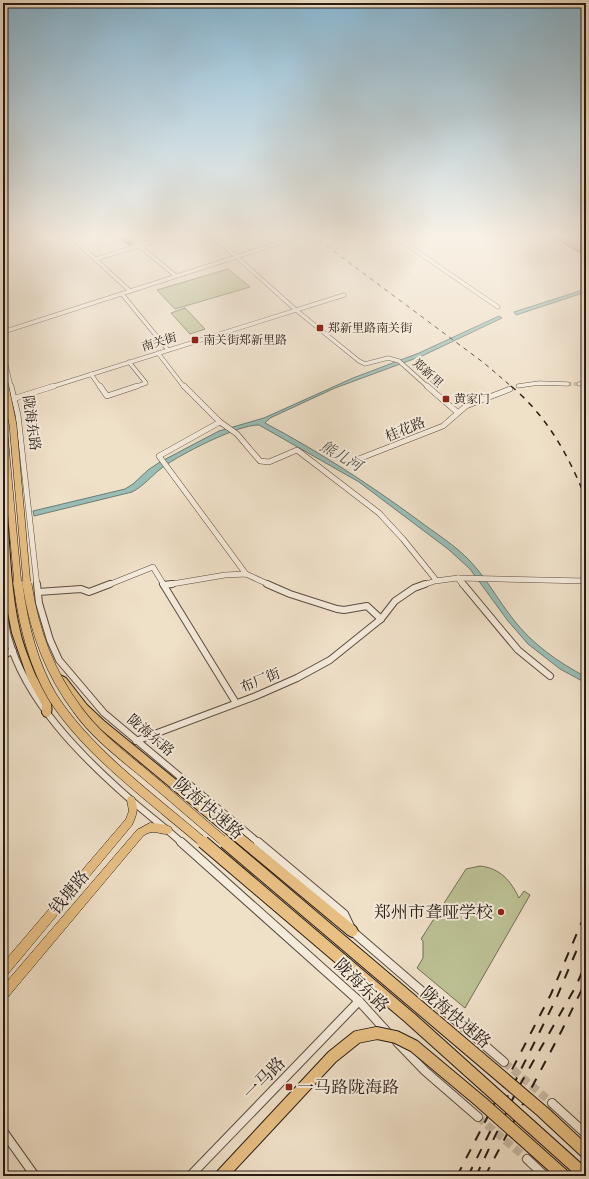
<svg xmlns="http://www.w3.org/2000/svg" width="589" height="1179" font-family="'IM FELL French Canon','Noto Serif SC',serif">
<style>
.green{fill:#bcc194;stroke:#726e54}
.water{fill:#9abdb6;stroke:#6c7d76}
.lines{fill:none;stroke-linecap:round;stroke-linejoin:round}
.minor-tunnel-far1{stroke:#c7b9a4;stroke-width:3.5;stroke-dasharray:3.5 2;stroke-linecap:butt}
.minor-tunnel{stroke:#c7b9a4;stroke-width:8;stroke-dasharray:8 4;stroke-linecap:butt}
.major-tunnel{stroke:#c7b9a4;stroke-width:4.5;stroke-dasharray:4.5 2.5;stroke-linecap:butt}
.minor-far3-casing{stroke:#5a4d42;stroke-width:4.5}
.minor-far2-casing{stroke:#5a4d42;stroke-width:6}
.minor-far1-casing{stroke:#5a4d42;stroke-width:8}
.minor-casing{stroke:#5a4d42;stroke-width:10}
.major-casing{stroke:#281c15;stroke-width:1}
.highway-casing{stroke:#281c15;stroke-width:2}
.minor-far3{stroke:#f5ebdb;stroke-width:3.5}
.minor-far2{stroke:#f5ebdb;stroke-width:5}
.minor-far1{stroke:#f5ebdb;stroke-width:6}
.minor{stroke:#f5ebdb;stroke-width:8}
.major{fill:#e8c084;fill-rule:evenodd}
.highway{fill:#e8c084;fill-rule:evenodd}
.rail-far2{stroke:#281c15;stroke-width:1;stroke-dasharray:4.5 4.5;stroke-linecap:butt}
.rail-far1{stroke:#281c15;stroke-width:1.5;stroke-dasharray:6 6;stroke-linecap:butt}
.rail{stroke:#281c15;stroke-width:2;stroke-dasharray:10 10;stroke-linecap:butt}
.highway-bridge-far3-casing{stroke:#281c15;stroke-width:6;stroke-linecap:butt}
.highway-bridge-far2-casing{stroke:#281c15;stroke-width:8;stroke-linecap:butt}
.highway-bridge-far1-casing{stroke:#281c15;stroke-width:10;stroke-linecap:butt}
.highway-bridge-casing{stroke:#281c15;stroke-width:14;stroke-linecap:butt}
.highway-bridge-far3{stroke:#e8c084;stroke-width:5.5}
.highway-bridge-far2{stroke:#e8c084;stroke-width:7}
.highway-bridge-far1{stroke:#e8c084;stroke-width:9}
.highway-bridge{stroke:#e8c084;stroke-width:12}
.wall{fill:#b9856c;stroke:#281c15}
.shaded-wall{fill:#966c58;stroke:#281c15}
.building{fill:#d79b7d;stroke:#281c15}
.poi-dot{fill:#8f2418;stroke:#f5ebdb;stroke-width:1.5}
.labels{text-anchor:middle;stroke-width:4;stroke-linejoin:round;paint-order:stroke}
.far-poi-label{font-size:12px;fill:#281c15;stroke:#f5ebdb;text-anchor:start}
.far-street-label{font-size:12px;fill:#281c15;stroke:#f5ebdb}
.street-label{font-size:14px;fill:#281c15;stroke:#f5ebdb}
.water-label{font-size:15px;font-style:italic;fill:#50544d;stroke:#f5ebdb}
.near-street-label{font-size:17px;fill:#281c15;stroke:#f5ebdb}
.near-poi-label{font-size:17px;fill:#281c15;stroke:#f5ebdb;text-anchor:end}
</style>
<rect width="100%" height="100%" fill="#efe0c8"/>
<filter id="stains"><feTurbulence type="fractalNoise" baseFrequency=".005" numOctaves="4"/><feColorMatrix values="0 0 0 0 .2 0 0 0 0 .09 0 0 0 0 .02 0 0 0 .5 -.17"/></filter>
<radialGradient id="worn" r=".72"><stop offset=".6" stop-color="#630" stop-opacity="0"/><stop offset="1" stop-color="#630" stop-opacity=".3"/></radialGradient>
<g class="green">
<path d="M228,269L250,287L175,309L157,290Z"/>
<path d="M185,308L205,329L190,334L171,313Z"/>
<path d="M480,866C500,868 511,881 519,898L524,891L530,895L465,1008L417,968L423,958V941L421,939L466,869Z"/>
</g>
<g class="water">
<path d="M586,289V292L516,315L514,312Z"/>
<path d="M499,316L502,318L422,356L335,388L270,418L265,423C318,451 369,484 418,520C435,533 455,545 470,561C487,579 498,600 513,619C532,644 558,662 586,677V683L560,669L528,644L508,621L470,569L448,549L359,482L259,425C239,424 179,455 163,467C152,475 144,486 132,492L34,516L33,511L125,489L133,484L148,470L160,462L219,431L264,418L353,378L419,353Z"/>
</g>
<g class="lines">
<path class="minor-tunnel-far1" d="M568,384H579"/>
<g class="minor-tunnel">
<path d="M504,1062L552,1103"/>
<path d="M478,1117L527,1159"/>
</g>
<path class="major-tunnel" d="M3,236L10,235"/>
<defs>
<g id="minor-far3">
<path d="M69,235L130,291"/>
<path d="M126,235L176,276"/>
<path d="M212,235L296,310L359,361L365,364L388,358L399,361L428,387"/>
<path d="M393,235L498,307"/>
<path d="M3,238L23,235"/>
<path d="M399,239L411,235"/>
<path d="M96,259L173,235"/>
<path d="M122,294L168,350"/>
<path d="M3,332L304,235"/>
<path d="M3,352L11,387"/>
<path d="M158,353L184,387"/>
<path d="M129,362L146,383L134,387"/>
<path d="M91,374L100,387"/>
<path d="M579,384L586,383"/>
<path d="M518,386L539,383L568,384"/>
<path d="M51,387L344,295"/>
</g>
<g id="minor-far2">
<path d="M11,386L18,415L37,585"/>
<path d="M100,386L107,396L137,386"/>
<path d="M184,386L220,422L237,434L260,461L269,462L297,450L379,513L403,539L436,580"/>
<path d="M427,386L457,412"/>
<path d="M3,402L54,386"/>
<path d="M220,422L159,456L246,574"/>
<path d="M356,460L443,426L466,406L510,389"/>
<path d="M458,578L463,585"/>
<path d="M108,585L153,567L164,585"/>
<path d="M166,585L225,575L246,574L270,585"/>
<path d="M423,585L435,581L458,578L586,581"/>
</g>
<g id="minor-far1">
<path d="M37,584L39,603L50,640L59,660L104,713L259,843"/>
<path d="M163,584L236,703"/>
<path d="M267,584L290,594L337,609L344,610L367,606L381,619"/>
<path d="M463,584L518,650L550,676"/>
<path d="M164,585L172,584"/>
<path d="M38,592L81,589L89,592L110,584"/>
<path d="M3,604C5,615 5,626 8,637C26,702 82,757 131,800C148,815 166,828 182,843"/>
<path d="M3,655L13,651"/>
<path d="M136,741L256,696L297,678L330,660L381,619L395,601L414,588L425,584"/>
</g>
<g id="minor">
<path d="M181,842L359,1001L389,1034"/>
<path d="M258,842L344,914L352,931L504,1062"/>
<path d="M397,1042L425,1071L478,1117"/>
<path d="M552,1103L586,1134"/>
<path d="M3,1131L35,1176"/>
<path d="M527,1159L545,1176"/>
<path d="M190,1176L359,1001"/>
</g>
<g id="major">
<path d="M131,796L134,797C139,808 137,814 132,825L7,975L3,976V963L126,819L129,811L127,800L128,797Z"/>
<path d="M150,823C157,823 164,824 171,827L172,830L171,833C161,837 155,827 143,836L7,998L3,999V986L137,830Z"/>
</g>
<g id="highway">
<path d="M3,510L7,513C10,552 11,593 20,631C23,645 29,659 34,672C39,685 57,701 50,716L47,717L44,716L42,713V705L28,679L12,633L7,608L3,559Z"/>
<path d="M58,674L66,678L87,705L104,721L356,927L358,931L356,935L352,937L348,935L98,727L81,711L60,684L55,681L54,678L55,675Z"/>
</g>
</defs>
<use href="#minor-far3" class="minor-far3-casing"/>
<use href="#minor-far2" class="minor-far2-casing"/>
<use href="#minor-far1" class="minor-far1-casing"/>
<use href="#minor" class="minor-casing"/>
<use href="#major" class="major-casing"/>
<use href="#highway" class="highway-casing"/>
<use href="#minor-far3" class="minor-far3"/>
<use href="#minor-far2" class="minor-far2"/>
<use href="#minor-far1" class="minor-far1"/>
<use href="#minor" class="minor"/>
<use href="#major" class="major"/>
<use href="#highway" class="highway"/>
<path class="rail-far2" d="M312,235L484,363L512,387"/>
<path class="rail-far1" d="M511,386C547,416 569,456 586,499"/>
<g class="rail">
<path d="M457,1176L551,994L586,912"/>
<path d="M468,1176L556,999L578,947"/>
<path d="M476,1176L517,1090L576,986L586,963"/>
<path d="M485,1176L562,1030L586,981"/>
</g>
<defs>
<path id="highway-bridge-far3" d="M3,378L6,387"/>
<g id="highway-bridge-far2">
<path d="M5,386L13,425L27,585"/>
<path d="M3,423L18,585"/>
</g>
<g id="highway-bridge-far1">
<path d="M18,584C23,623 32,662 52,696C87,752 154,800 204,843"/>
<path d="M27,584C34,630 49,672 77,709C94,733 118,752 140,770C169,794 197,819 226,843"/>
</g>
<g id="highway-bridge">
<path d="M203,842L410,1018L586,1176"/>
<path d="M225,842L543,1112L586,1152"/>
<path d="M221,1176L332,1057L357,1037L377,1033L396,1037L414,1046L481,1102L564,1176"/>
</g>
</defs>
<use href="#highway-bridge-far3" class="highway-bridge-far3-casing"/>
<use href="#highway-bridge-far2" class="highway-bridge-far2-casing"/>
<use href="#highway-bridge-far1" class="highway-bridge-far1-casing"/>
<use href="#highway-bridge" class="highway-bridge-casing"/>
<use href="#highway-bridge-far3" class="highway-bridge-far3"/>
<use href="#highway-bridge-far2" class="highway-bridge-far2"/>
<use href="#highway-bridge-far1" class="highway-bridge-far1"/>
<use href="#highway-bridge" class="highway-bridge"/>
</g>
<g class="wall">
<path d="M115,235H128L132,244L129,245Z"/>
<path d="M549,235H582L586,237V256Z"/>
</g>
<path class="shaded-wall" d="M131,237L132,244L129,245L127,238Z"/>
<g class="building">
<path d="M123,235H128L131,237L127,238Z"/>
<path d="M568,235H582L586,237V244Z"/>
</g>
<linearGradient id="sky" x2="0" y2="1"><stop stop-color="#89b8d4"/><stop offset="0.59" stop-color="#f8f1e6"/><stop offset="1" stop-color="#f8f1e6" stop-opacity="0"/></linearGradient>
<rect width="589" height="400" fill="url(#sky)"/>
<g class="poi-dot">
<rect x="316" y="324" width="8" height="8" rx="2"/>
<rect x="191" y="336" width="8" height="8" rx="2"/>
<rect x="442" y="395" width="8" height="8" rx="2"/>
<circle cx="501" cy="912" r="4"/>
<rect x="285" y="1083" width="8" height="8" rx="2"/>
</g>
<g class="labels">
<g class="far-poi-label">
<text x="328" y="332">郑新里路南关街</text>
<text x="203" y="344">南关街郑新里路</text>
<text x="454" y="403">黄家门</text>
</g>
<g class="far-street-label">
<text transform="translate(159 342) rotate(-17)" y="4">南关街</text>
<text transform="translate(428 373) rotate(42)" y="4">郑新里</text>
</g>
<g class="street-label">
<text transform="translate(32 423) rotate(82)" y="5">陇海东路</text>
<text transform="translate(405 429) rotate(-22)" y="5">桂花路</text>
<text transform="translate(260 680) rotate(-22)" y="5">布厂街</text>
<text transform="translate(151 735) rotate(40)" y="5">陇海东路</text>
</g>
<g class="water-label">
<text transform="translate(341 456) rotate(30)" y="5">熊儿河</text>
</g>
<g class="near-street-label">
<text transform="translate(209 808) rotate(40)" y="6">陇海快速路</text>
<text transform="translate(69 892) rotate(-50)" y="6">钱塘路</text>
<text transform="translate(362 985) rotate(44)" y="6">陇海东路</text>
<text transform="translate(456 1017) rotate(40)" y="6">陇海快速路</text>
<text transform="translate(264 1078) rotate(-46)" y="6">一马路</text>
</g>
<g class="near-poi-label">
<text x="493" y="918">郑州市聋哑学校</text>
<text x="297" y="1093" text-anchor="start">一马路陇海路</text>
</g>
</g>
<rect width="589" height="1179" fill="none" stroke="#efe0c8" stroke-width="16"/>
<rect x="4" y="4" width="581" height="1171" fill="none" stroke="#281c15" stroke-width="2"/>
<rect x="8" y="8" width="573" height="1163" fill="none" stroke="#281c15"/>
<rect width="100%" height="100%" filter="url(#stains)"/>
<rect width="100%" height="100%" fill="url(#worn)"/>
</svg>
